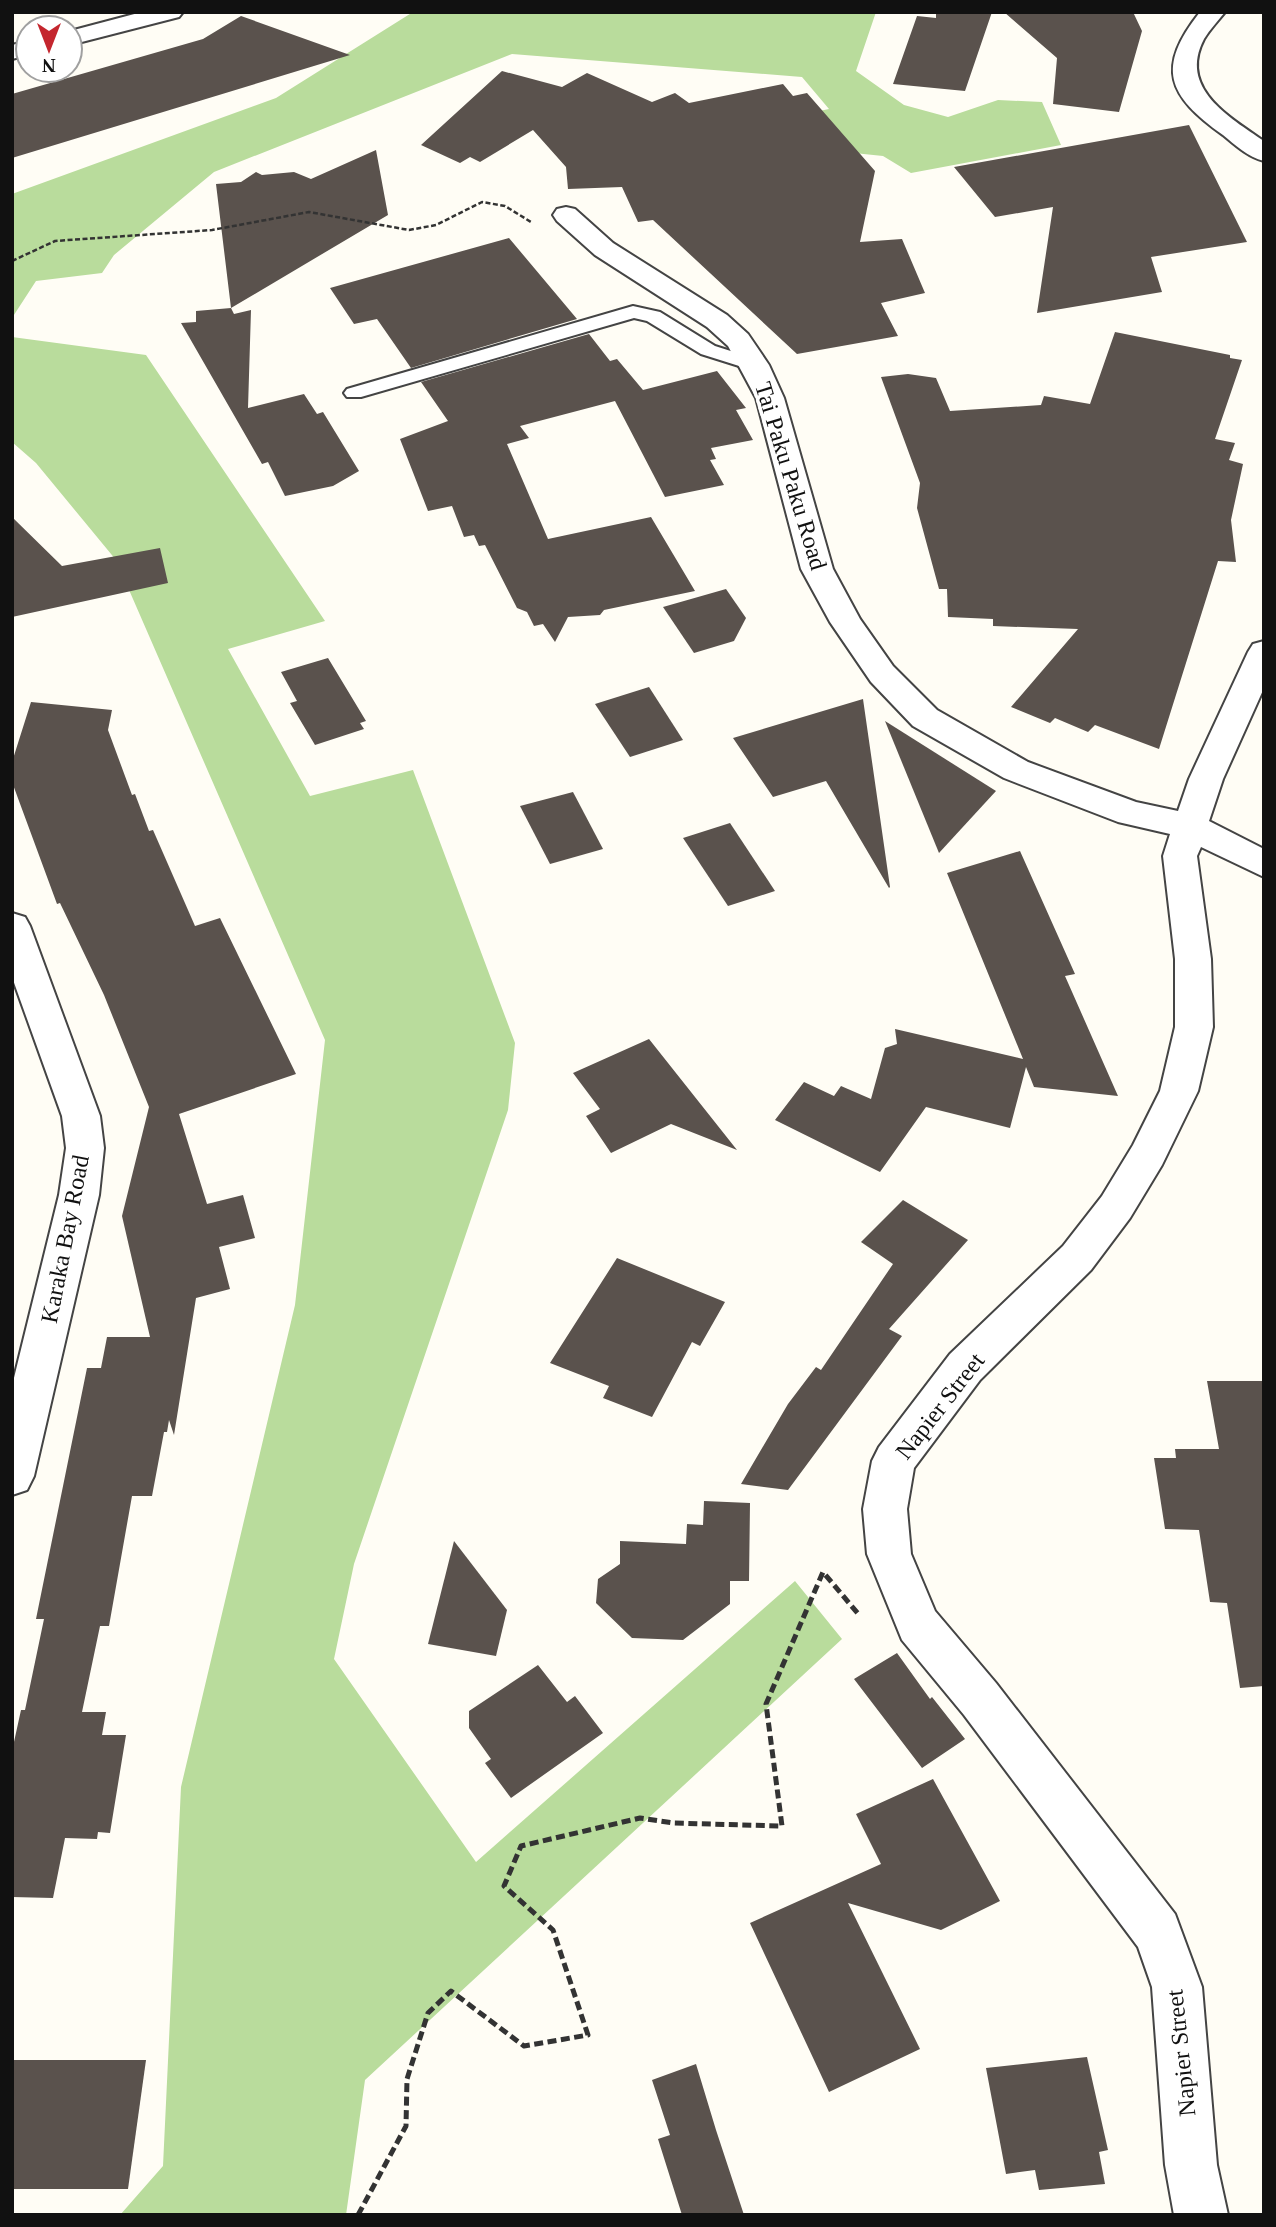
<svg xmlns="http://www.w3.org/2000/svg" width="1276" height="2227" font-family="Georgia,serif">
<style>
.forest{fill:#b9dc9c}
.building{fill:#5a524d}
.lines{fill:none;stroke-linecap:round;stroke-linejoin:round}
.service-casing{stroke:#444;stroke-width:4}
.minor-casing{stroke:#444;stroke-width:4}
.path-far1{stroke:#333;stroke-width:2.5;stroke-dasharray:5 2.5;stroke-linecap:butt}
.path{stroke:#333;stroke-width:5;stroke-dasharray:9 4.5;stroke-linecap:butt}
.service{fill:#fff;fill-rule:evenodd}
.minor{fill:#fff;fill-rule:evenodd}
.labels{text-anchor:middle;stroke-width:7;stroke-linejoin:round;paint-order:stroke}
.street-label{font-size:24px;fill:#111;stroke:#fff}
</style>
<rect width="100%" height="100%" fill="#fffdf5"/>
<g class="forest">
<path d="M413,12H876L856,71L904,105L948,117L998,100L1042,102L1061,145L911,173L883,156L854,153L756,124L829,109L802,77L512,54L214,172L114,255L102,273L36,281L12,318V194L276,98Z"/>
<path d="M12,337L146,355L325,621L228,649L310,796L413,770L515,1043L508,1110L354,1564L334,1659L476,1862L795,1581L842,1639L365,2080L346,2215H120L163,2166L181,1787L295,1305L325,1040L116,560L36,463L12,442Z"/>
</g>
<g class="building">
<path d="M936,12H992L965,91L893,84L917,16L936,18Z"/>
<path d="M1004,12H1133L1142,31L1119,112L1053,104L1057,58Z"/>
<path d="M241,16L350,55L12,158V94L203,39Z"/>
<path d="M502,71L562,87L587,73L652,102L675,93L689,103L783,84L793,96L807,93L875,171L860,242L902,239L925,293L881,303L898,336L797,354L653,220L638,222L622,187L568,189L566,167L533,130L480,162L470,157L460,163L421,145Z"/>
<path d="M1189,125L1247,242L1151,257L1162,292L1037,313L1053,207L995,217L954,167Z"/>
<path d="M376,150L388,215L231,308L234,314L251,310L248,408L304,394L317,414L323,412L359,471L333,486L285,496L268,462L262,464L181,323L196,322V311L231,308L216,184L241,182L256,172L262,175L294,172L311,179Z"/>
<path d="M509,238L577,319L411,368L377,319L354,324L330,288Z"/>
<path d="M1115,332L1230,355V358L1242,360L1215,439L1235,443L1229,460L1243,464L1231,520L1236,562L1218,561L1159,749L1095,725L1088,732L1055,718L1050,723L1011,707L1078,629L993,626V619L948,617L947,589H939L917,508L920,483L881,377L908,374L936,378L950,411L1041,405L1044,396L1090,404Z"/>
<path d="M589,334L610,361L617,359L643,390L717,371L746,408L736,410L753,440L711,448L716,459L710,460L724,485L665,497L615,401L520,426L529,438L507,444L548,539L651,517L695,591L604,610L600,615L568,617L555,642L543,624L534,626L527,612L517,608L485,545L479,546L474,535L464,537L452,506L428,511L400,439L448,421L421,382Z"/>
<path d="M12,517L62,566L160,548L168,583L12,617Z"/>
<path d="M726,589L746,618L734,641L694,653L663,607Z"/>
<path d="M328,658L366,721L360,723L364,729L315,745L290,703L297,701L281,672Z"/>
<path d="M649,687L683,740L630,757L595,704Z"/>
<path d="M863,699L890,887L889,888L826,781L773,797L733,738Z"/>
<path d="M31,702L112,710L108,730L132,795L135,794L149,831L153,830L195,926L220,918L296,1074L179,1114L207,1204L243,1195L255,1238L219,1247L230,1289L196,1298L174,1435L169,1420L167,1432H164L152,1496H132L109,1626H100L82,1712H106L102,1735H126L110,1833L98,1832L97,1839L65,1838L53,1898L12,1897V1751L21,1710H25L44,1619H36L87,1368H101L107,1337H150L122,1216L149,1107L104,995L60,903L57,904L12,782V762Z"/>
<path d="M885,721L996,791L939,853Z"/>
<path d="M573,792L603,849L550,864L520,806Z"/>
<path d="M730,823L775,891L728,906L683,838Z"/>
<path d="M1020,851L1075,974L1065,976L1118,1096L1034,1087L1026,1067L1010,1128L926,1107L880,1172L775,1120L804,1082L834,1096L841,1086L871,1099L885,1048L897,1044L895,1029L1023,1059L947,873Z"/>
<path d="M649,1039L737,1150L671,1124L611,1153L586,1116L600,1109L573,1073Z"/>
<path d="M903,1200L968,1240L889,1329L902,1336L788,1490L741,1484L788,1404L816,1367L821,1370L893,1264L861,1242Z"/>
<path d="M617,1258L725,1302L700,1346L692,1342L652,1417L603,1398L609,1386L550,1363Z"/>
<path d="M1207,1381H1264V1686L1240,1688L1227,1603L1210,1602L1199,1530L1165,1529L1154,1458H1176L1175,1449H1219Z"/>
<path d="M704,1501L750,1503L749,1581H730V1604L683,1640L632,1638L596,1603L598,1579L620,1564V1541L686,1544L687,1524L703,1525Z"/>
<path d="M454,1541L507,1610L496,1656L428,1644Z"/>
<path d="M897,1653L930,1699L932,1697L965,1739L922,1768L854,1679Z"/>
<path d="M538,1665L567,1702L575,1696L603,1733L511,1798L485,1763L491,1759L469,1728V1711Z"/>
<path d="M933,1779L1000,1901L941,1930L848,1903L920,2049L829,2092L750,1923L881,1864L856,1814Z"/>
<path d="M1087,2057L1108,2150L1099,2152L1105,2184L1039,2190L1035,2170L1006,2174L986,2068Z"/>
<path d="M12,2060H146L128,2189H12Z"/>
<path d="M696,2064L716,2130L744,2215H682L658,2139L670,2135L652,2080Z"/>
</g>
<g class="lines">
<defs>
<path id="service" d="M633,306L660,312L715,346L762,361L765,365L755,371L701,354L647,321L634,318L361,397H347L344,393L347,389Z"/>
<g id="minor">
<path d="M142,12H183L179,17L70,45V31Z"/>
<path d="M1200,12H1225C1218,21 1210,29 1204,39C1178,88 1229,117 1264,141V161C1248,157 1235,145 1223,135C1167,95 1156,68 1200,12Z"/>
<path d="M28,41V55L12,59V45Z"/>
<path d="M566,207L575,209L613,243L727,315L748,334L769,365L784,398L833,569L860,619L893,666L937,710L1028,762L1136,802L1178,811L1189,779L1248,652L1253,644L1264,641V688L1223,779L1209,821L1264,849V877L1201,847L1197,856L1211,959L1213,1027L1198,1091L1162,1165L1130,1218L1091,1270L980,1380L914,1468L907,1509L911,1554L935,1611L996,1683L1175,1914L1202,1987L1217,2165L1228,2215H1174L1165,2165L1152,1987L1138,1947L964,1715L902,1640L867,1554L863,1509L872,1461L879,1447L950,1354L1063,1246L1102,1196L1133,1145L1160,1091L1175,1027V959L1163,856L1170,834L1118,822L1004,778L913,726L871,682L830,622L801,569L756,398L728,346L707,327L595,255L557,221L553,215L557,209Z"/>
<path d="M12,913L25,917L30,926L100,1116L104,1148L99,1195L34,1476L27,1490L12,1495V1386L59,1195L66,1148L62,1116L12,977Z"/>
</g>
</defs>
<use href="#service" class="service-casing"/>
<use href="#minor" class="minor-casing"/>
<path class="path-far1" d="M12,261L55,241L212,230L309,212L409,230L436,225L482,202L505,206L531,222"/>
<path class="path" d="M358,2215L406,2126L407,2079L428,2013L451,1991L524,2046L588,2035L553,1930L504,1886L521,1846L640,1818L674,1823L782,1826L766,1704L823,1572L860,1616"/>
<use href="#service" class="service"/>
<use href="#minor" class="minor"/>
</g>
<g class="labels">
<g class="street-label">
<text transform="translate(791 476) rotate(73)" y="8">Tai Paku Paku Road</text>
<text transform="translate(65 1239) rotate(-79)" y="8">Karaka Bay Road</text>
<text transform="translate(940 1406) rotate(-52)" y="8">Napier Street</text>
<text transform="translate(1181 2053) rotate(-96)" y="8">Napier Street</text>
</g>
</g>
<rect width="1276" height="2227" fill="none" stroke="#111111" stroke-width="28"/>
<g transform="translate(49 49) rotate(180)"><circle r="33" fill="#ffffff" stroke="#a0a0a0" stroke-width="2"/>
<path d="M0-5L12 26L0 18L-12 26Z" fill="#c4262e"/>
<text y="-10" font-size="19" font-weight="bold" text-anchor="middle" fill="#111111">N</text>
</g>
</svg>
